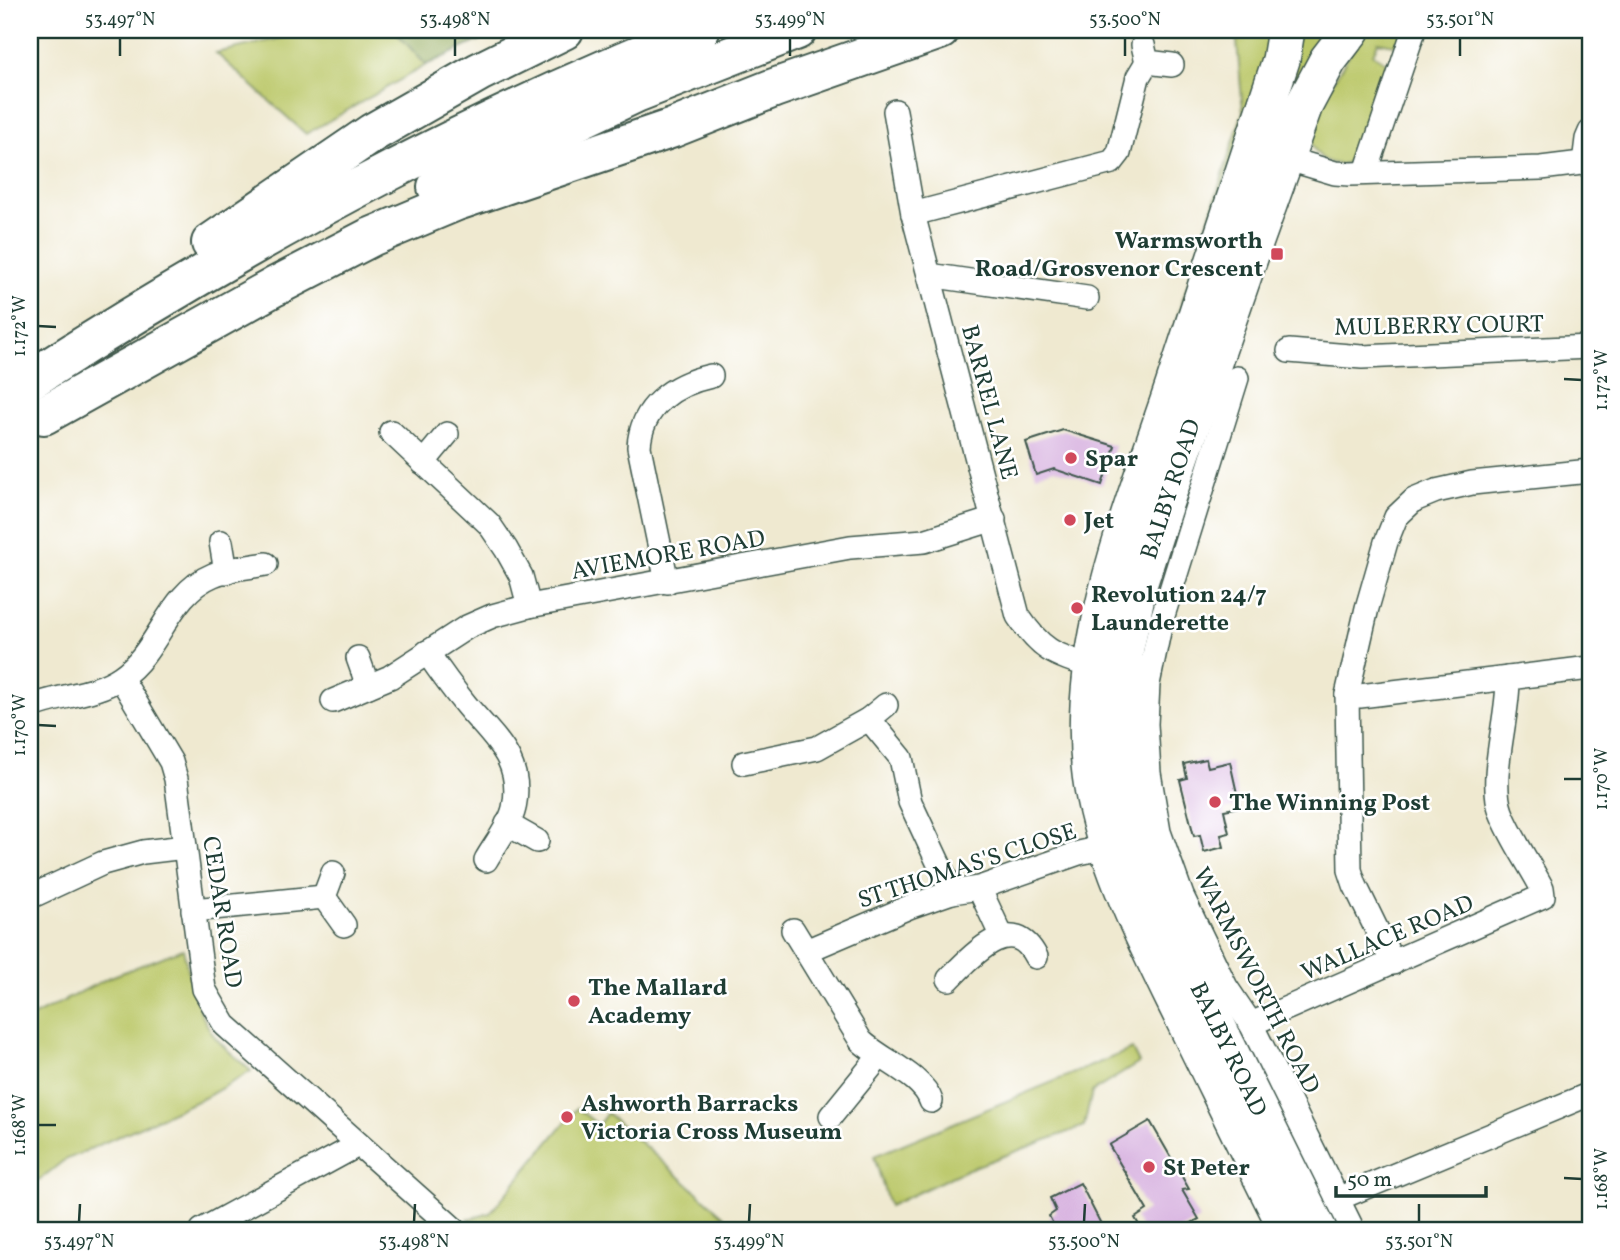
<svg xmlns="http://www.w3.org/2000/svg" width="1620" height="1260" font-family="Vollkorn,serif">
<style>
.green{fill:#bbc869;stroke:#6d824e;stroke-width:2}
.forest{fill:#94ac5d;stroke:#5a7448;stroke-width:2}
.building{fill:#d9b5e1}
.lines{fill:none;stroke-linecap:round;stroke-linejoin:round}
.street-casing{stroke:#3e574b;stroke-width:26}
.primary-casing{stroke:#3e574b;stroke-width:40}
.highway-casing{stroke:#3e574b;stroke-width:42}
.street{stroke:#fff;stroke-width:23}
.primary{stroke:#fff;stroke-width:37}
.highway{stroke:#fff;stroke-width:38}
.ticks{fill:none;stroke:#1f3d34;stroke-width:2.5}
.poi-dot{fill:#d1495b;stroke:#fff;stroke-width:2.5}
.labels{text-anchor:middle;stroke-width:5;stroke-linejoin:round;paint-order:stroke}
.poi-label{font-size:24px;font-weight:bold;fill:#1f3d34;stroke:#fff;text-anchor:start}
.street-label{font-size:24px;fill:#1f3d34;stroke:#fff}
.neatline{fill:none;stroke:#1f3d34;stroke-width:2.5}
.ticks-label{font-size:18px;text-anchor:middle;fill:#1f3d34}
</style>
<rect width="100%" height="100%" fill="#fff"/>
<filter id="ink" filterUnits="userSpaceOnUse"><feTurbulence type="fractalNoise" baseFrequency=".0143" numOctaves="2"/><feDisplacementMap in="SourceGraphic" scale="14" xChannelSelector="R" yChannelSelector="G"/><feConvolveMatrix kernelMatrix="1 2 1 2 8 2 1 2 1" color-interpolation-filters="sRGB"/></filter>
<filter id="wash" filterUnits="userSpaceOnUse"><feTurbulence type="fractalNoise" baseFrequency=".00686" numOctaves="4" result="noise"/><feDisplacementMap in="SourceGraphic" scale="28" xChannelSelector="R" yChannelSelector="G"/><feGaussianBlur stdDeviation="1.57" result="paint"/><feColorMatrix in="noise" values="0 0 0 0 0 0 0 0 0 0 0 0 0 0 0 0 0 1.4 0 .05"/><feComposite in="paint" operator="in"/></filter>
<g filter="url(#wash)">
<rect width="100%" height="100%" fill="#efe9d0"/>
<g class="green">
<path d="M316,30H394L426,65L306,134L216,53Z"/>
<path d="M1236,30H1275L1127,473L1243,112Z"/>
<path d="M1299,30H1336L1270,167Z"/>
<path d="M1364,30H1404L1401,40L1394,45L1378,42L1373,54C1383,60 1388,61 1390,73L1359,159C1328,173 1309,155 1308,123Z"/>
<path d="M183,949C190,978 196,1012 215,1037C225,1049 239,1060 251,1071L206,1097L63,1161L42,1178L30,1184V1018L108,978Z"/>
<path d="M1132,1049L1139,1063L1092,1092L1084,1126L966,1170L889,1206L874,1156Z"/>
<path d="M577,1108L598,1125L607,1113L724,1216L714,1230H481L468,1219L490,1213Z"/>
</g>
<path class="forest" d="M394,30H502L426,65Z"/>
<g id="blocks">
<g class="building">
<path d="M1063,430L1115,446L1102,485L1054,469L1036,475L1026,442Z"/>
<path d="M1206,759L1208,767L1230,762L1240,807L1224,810L1229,833L1221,835L1224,847L1204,852L1200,835L1194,836L1180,780L1187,778L1184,764Z"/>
<path d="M1150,1121L1189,1189L1182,1190L1199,1219L1179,1230H1142L1135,1218L1147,1210L1109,1145Z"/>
<path d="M1080,1183L1104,1230H1056L1049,1216L1056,1211L1050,1198Z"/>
</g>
</g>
</g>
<g filter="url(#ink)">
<use href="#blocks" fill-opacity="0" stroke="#3e574b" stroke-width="2"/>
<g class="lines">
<defs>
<g id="street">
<path d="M1143,45L1147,62L1172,65"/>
<path d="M895,111L913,214L1018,616C1041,650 1053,655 1092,666"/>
<path d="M1285,158L1335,173L1350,174L1541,168L1590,162"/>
<path d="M1584,163L1587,139L1590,132"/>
<path d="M1366,172L1414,30"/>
<path d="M913,214L1112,162L1119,153L1138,77L1147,62"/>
<path d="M929,275L1087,298"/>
<path d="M1289,351L1362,357L1590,347"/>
<path d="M1237,378L1161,622L1148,684L1146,724L1149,773L1159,832L1182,896L1226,987L1251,1024L1353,1230"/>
<path d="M391,432L489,524L506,549L521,576L529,606"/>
<path d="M423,463L447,434"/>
<path d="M221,542L226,572"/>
<path d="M667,582L639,447C641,406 674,384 711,376"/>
<path d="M427,652C439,670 452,688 466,705C493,738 524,759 514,808C510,826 495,844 486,860"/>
<path d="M358,658L368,686"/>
<path d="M121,678L171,762L176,779L204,989L225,1025L455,1230"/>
<path d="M1347,695L1360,696L1590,668"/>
<path d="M333,701L390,677L467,627L492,616L529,606L850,547L924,541L994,519"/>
<path d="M30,707C59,695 95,695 121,677C161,650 167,594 213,575C229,568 250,567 266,564"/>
<path d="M869,719L901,758L910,802L952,892"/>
<path d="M744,763L817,748L869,719L886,705"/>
<path d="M507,824L537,841"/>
<path d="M333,873L324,897L344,925"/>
<path d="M979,888L1002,937"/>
<path d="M30,897L103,863L143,852L185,847"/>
<path d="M193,910L324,897"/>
<path d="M793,930L861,1041C881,1060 923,1076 931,1101"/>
<path d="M806,951L909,907L952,892L979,888L1079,853L1107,847"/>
<path d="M1393,963L1355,885L1350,870L1347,695L1367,608L1386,542L1396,517L1414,500L1436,491L1472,483L1590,471"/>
<path d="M949,979C972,956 1012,910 1036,957"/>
<path d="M1251,1024L1543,896L1542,888C1529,863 1511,838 1501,812C1488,777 1509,717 1508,678"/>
<path d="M831,1116L879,1057"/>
<path d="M1337,1199L1590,1094"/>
<path d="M202,1230L358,1145"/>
</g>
<g id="primary">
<path d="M1286,30L1281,60C1245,169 1209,277 1174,386C1132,512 1067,663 1095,798C1110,872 1150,950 1183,1017C1218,1088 1252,1159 1288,1230"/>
<path d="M1318,1230L1200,992L1160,903L1146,866L1129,811L1122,758L1121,705L1124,652L1139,582L1162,510L1251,252L1304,105L1328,60L1351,30"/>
</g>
<g id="highway">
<path d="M437,187L636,93L797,30"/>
<path d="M211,243L372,133L479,72L564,30"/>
<path d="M30,380C242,244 465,122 700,30"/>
<path d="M44,415L274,287L371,237L457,201L673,128L774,88L940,30"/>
</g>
</defs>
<use href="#street" class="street-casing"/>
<use href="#primary" class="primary-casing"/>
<use href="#highway" class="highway-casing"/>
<use href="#street" class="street"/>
<use href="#primary" class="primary"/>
<use href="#highway" class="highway"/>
</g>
</g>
<path class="ticks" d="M120,56V38M455,56V38M790,56V38M1125,56V38M1460,56V38M38,326L56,327M1564,379L1582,380M38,725L56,726M1564,779H1582M38,1125H56M1564,1178L1582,1179M79,1222L80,1204M414,1222L415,1204M749,1222L750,1204M1084,1222L1085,1204M1419,1222V1204"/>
<g class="poi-dot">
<rect x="1270" y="247" width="14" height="14" rx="3.5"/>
<circle cx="1071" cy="458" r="7"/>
<circle cx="1070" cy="520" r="7"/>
<circle cx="1077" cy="608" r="7"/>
<circle cx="1215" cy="802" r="7"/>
<circle cx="574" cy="1001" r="7"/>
<circle cx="567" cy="1117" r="7"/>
<circle cx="1149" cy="1167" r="7"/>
</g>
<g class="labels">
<g class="poi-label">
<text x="1263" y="248" text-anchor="end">Warmsworth<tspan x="1263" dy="28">Road/Grosvenor Crescent</tspan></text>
<text x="1085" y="466">Spar</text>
<text x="1084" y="528">Jet</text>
<text x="1091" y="602">Revolution 24/7<tspan x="1091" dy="28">Launderette</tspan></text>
<text x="1229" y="810">The Winning Post</text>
<text x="588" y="995">The Mallard<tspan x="588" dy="28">Academy</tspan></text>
<text x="581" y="1111">Ashworth Barracks<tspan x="581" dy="28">Victoria Cross Museum</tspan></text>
<text x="1163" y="1175">St Peter</text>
</g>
<g class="street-label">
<text transform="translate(1439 325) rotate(-1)" y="8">MULBERRY COURT</text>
<text transform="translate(990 402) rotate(75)" y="8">BARREL LANE</text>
<text transform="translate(1170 489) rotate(-72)" y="8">BALBY ROAD</text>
<text transform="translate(668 554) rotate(-10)" y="8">AVIEMORE ROAD</text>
<text transform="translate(967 865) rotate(-18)" y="8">ST THOMAS'S CLOSE</text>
<text transform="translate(223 912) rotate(81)" y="8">CEDAR ROAD</text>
<text transform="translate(1387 937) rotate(-23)" y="8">WALLACE ROAD</text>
<text transform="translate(1257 980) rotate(63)" y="8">WARMSWORTH ROAD</text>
<text transform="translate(1229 1049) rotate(64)" y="8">BALBY ROAD</text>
</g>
</g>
<rect width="1620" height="1260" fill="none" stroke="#fff" stroke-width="77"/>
<path d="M1336 1186v10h150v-10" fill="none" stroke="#1f3d34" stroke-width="3.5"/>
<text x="1347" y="1186" font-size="21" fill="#1f3d34" stroke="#ffffff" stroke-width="5" paint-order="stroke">50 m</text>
<rect x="38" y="38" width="1544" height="1184" class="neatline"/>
<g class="ticks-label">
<text x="120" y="25">53.497°N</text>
<text x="455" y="25">53.498°N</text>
<text x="790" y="25">53.499°N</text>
<text x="1125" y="25">53.500°N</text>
<text x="1460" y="25">53.501°N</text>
<text transform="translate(19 326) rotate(-90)" y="6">1.172°W</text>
<text transform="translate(1601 380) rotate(-90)" y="6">1.172°W</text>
<text transform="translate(19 725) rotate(-90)" y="6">1.170°W</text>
<text transform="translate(1601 779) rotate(-90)" y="6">1.170°W</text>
<text transform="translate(19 1125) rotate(-90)" y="6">1.168°W</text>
<text transform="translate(1601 1179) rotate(-90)" y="6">1.168°W</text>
<text x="79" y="1247">53.497°N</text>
<text x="414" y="1247">53.498°N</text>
<text x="749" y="1247">53.499°N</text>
<text x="1084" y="1247">53.500°N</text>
<text x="1419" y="1247">53.501°N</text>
</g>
</svg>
